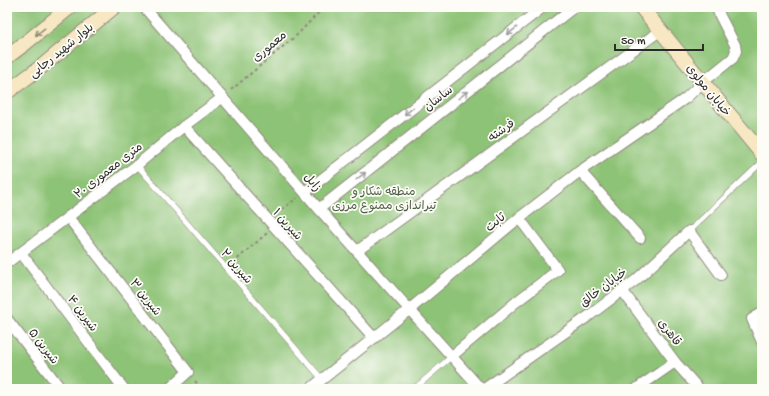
<svg xmlns="http://www.w3.org/2000/svg" width="769" height="396" font-family="'Gochi Hand','Playpen Sans Arabic',sans-serif">
<style>
.green{fill:#8dc376;stroke:#5c7750}
.lines{fill:none;stroke-linecap:round;stroke-linejoin:round}
.lane-casing{stroke:#91887d;stroke-width:6}
.street-casing{stroke:#91887d;stroke-width:12}
.secondary-casing{stroke:#91887d;stroke-width:16}
.path{stroke:#91887d;stroke-width:2;stroke-dasharray:3 3;stroke-linecap:butt}
.lane{stroke:#fff;stroke-width:5}
.street{stroke:#fff;stroke-width:10}
.secondary{stroke:#f7e8c3;stroke-width:14}
.oneway{stroke:#a0a0a0}
.oneway2{stroke:#918a77}
.labels{text-anchor:middle;stroke-width:3.5;stroke-linejoin:round;paint-order:stroke}
.street-label{font-size:12px;fill:#2b2b2b;stroke:#fdfcf7}
.park-label{font-size:12px;fill:#4d6045;stroke:#fdfcf7}
</style>
<rect width="100%" height="100%" fill="#fdfcf7"/>
<filter id="ink" filterUnits="userSpaceOnUse"><feTurbulence type="fractalNoise" baseFrequency=".025" numOctaves="2"/><feDisplacementMap in="SourceGraphic" scale="8" xChannelSelector="R" yChannelSelector="G"/><feConvolveMatrix kernelMatrix="1 2 1 2 8 2 1 2 1" color-interpolation-filters="sRGB"/></filter>
<filter id="wash" filterUnits="userSpaceOnUse"><feTurbulence type="fractalNoise" baseFrequency=".012" numOctaves="4" result="noise"/><feDisplacementMap in="SourceGraphic" scale="16" xChannelSelector="R" yChannelSelector="G"/><feGaussianBlur stdDeviation="0.9" result="paint"/><feColorMatrix in="noise" values="0 0 0 0 0 0 0 0 0 0 0 0 0 0 0 0 0 1.4 0 .05"/><feComposite in="paint" operator="in"/></filter>
<g filter="url(#wash)">
<rect width="100%" height="100%" fill="#f7e5cf"/>
<rect class="green" x="7" y="7" width="755" height="382"/>
</g>
<g filter="url(#ink)">
<g class="lines">
<defs>
<g id="lane">
<path d="M137,165L322,379"/>
<path d="M689,231L762,162"/>
<path d="M414,389L452,356"/>
</g>
<g id="street">
<path d="M144,7L319,209L481,389"/>
<path d="M184,126L374,338"/>
<path d="M580,171L640,238"/>
<path d="M305,192L543,7"/>
<path d="M319,209L574,7"/>
<path d="M68,217L188,372L169,389"/>
<path d="M357,251L661,30"/>
<path d="M21,253L124,389"/>
<path d="M7,263L137,165L184,126L223,97"/>
<path d="M622,290L675,362L699,389"/>
<path d="M762,313L752,319L762,342"/>
<path d="M7,319L61,389"/>
<path d="M452,356L516,302L558,270L519,218"/>
<path d="M310,389L410,309L519,218L580,171L686,98L703,82L733,58L736,51L735,45L720,16L718,11L720,7"/>
<path d="M484,389L590,315L636,280L689,231L721,275"/>
<path d="M636,389L675,362"/>
</g>
<g id="secondary">
<path d="M641,7L762,154"/>
<path d="M7,57L23,45L70,7"/>
<path d="M7,92L41,67L114,7"/>
</g>
</defs>
<use href="#lane" class="lane-casing"/>
<use href="#street" class="street-casing"/>
<use href="#secondary" class="secondary-casing"/>
<g class="path">
<path d="M231,90L297,35L324,7"/>
<path d="M277,213L297,198"/>
<path d="M233,263L267,233"/>
<path d="M195,381L202,389"/>
</g>
<use href="#lane" class="lane"/>
<use href="#street" class="street"/>
<use href="#secondary" class="secondary"/>
</g>
<defs><path id="oneway-shaft" d="M-6 0H5M1.5-3L5.5 0L1.5 3" fill="none" stroke-width="1.6" stroke-linecap="round" stroke-linejoin="round"/></defs>
<g class="oneway">
<use href="#oneway-shaft" transform="translate(512 31) rotate(142)"/>
<use href="#oneway-shaft" transform="translate(463 95) rotate(-38)"/>
<use href="#oneway-shaft" transform="translate(409 111) rotate(142)"/>
<use href="#oneway-shaft" transform="translate(361 176) rotate(-38)"/>
</g>
<use class="oneway2" href="#oneway-shaft" transform="translate(40 32) rotate(141)"/>
</g>
<g class="labels">
<g class="street-label">
<text transform="translate(269 46) rotate(-40)" y="4">معموری</text>
<text transform="translate(61 50) rotate(-39)" y="4">بلوار شهید رجایی</text>
<text transform="translate(709 90) rotate(51)" y="4">خیابان مولوی</text>
<text transform="translate(438 98) rotate(-38)" y="4">ساسان</text>
<text transform="translate(501 130) rotate(-36)" y="4">فرشته</text>
<text transform="translate(108 170) rotate(-38)" y="4">۲۰ متری معموری</text>
<text transform="translate(313 182) rotate(49)" y="4">زابل</text>
<text transform="translate(495 222) rotate(-40)" y="4">ثابت</text>
<text transform="translate(288 224) rotate(48)" y="4">شیرین ۱</text>
<text transform="translate(237 266) rotate(49)" y="4">شیرین ۲</text>
<text transform="translate(603 287) rotate(-37)" y="4">خیابان خالق</text>
<text transform="translate(146 297) rotate(52)" y="4">شیرین ۳</text>
<text transform="translate(83 313) rotate(53)" y="4">شیرین ۴</text>
<text transform="translate(670 332) rotate(53)" y="4">قاهری</text>
<text transform="translate(44 346) rotate(52)" y="4">شیرین ۵</text>
</g>
<g class="park-label">
<text x="384" y="195">منطقه شکار و<tspan x="384" dy="14">تیراندازی ممنوع مرزی</tspan></text>
</g>
</g>
<rect width="769" height="396" fill="none" stroke="#fdfcf7" stroke-width="24"/>
<path d="M615 44v6h88v-6" fill="none" stroke="#2b2b2b" stroke-width="2"/>
<text x="621" y="44" font-size="12" fill="#2b2b2b" stroke="#fdfcf7" stroke-width="3" paint-order="stroke">50 m</text>
</svg>
